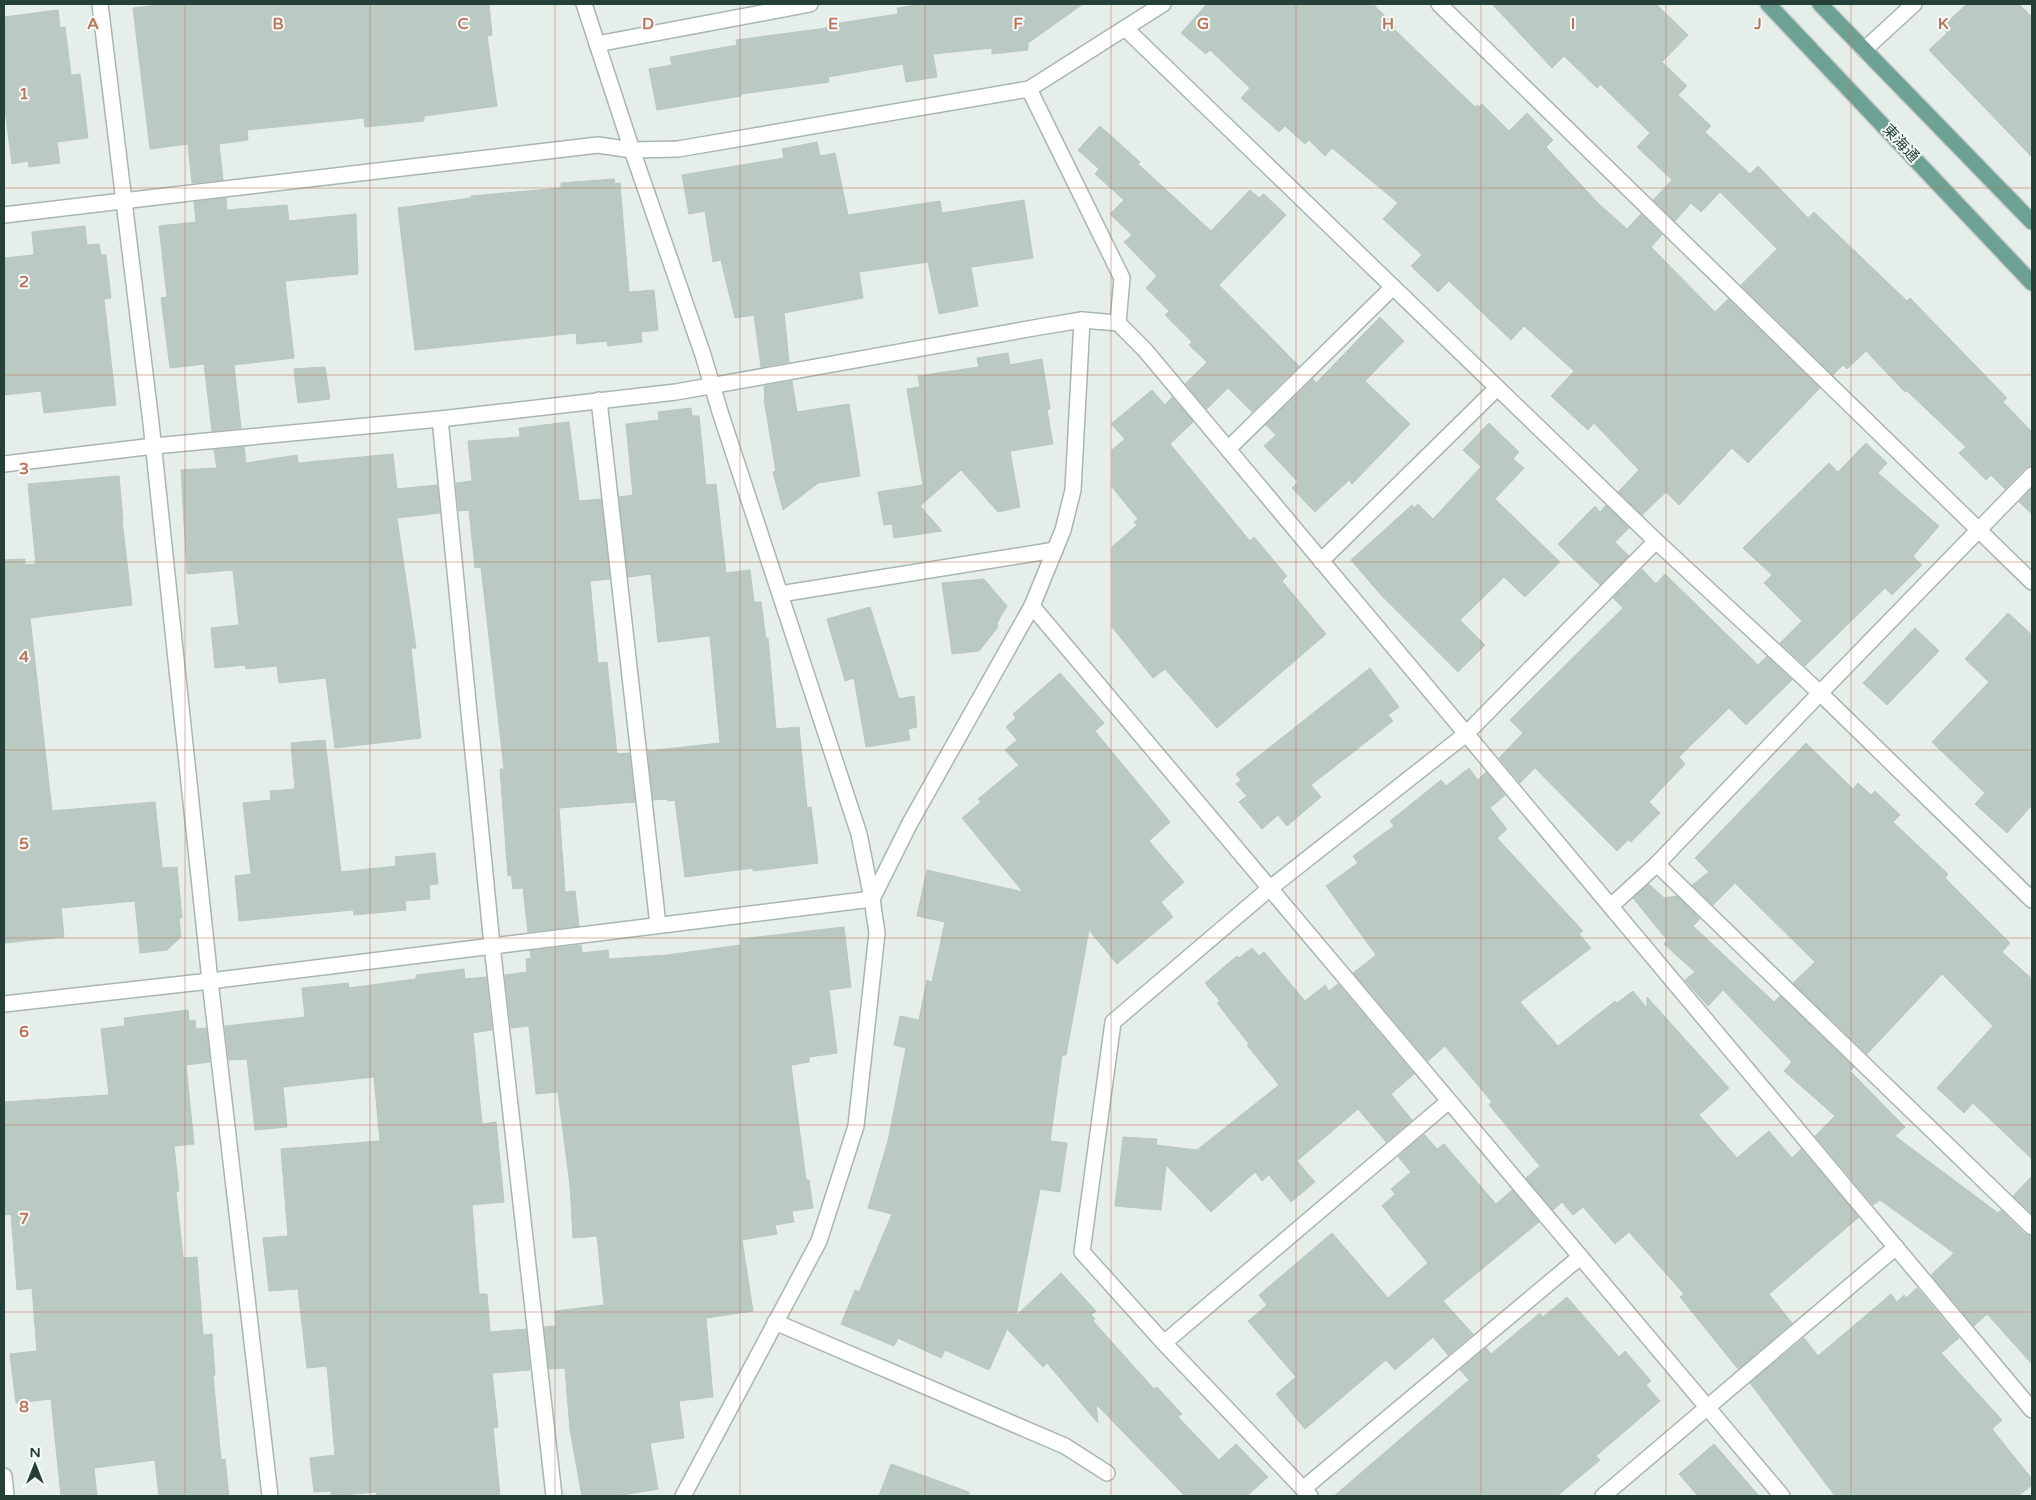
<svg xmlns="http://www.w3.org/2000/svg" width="2036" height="1500" font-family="'Varela Round','Noto Sans JP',sans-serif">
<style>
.building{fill:#bbc9c3;stroke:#b8c7c1}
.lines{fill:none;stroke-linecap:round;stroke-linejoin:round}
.lane-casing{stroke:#a8b6b1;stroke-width:18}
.street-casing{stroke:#a8b6b1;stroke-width:18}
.primary-casing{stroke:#c2c9c8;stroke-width:18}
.lane{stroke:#fff;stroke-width:15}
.street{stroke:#fff;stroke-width:15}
.primary{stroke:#6da194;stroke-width:15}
.grid{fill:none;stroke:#ba765c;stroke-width:1;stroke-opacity:0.55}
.labels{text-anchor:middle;stroke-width:4;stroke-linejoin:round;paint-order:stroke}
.street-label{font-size:15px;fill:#253f39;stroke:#f6faf8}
.grid-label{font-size:16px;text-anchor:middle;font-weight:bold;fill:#ba765c;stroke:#f6faf8;stroke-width:4;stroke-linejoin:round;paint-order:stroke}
</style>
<rect width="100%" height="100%" fill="#e6eeea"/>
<g class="building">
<path d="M166,4H489L492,35L487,36L497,106L424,116V121L365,127L364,118L247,130L248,140L219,144L223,180L192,183L188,144L150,149L133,8Z"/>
<path d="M922,4H1083L1028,43V50L992,54V48L933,54L937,77L906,82L903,64L828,77L829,82L741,94V96L657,110L649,69L672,65L670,57L737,45L736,40L827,28V25L898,14L897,8Z"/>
<path d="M1207,4H1373L1396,27L1394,29L1475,107L1477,105L1479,107L1482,104L1509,131L1527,113L1553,140L1546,147L1598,203L1627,229L1641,214L1662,235L1651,247L1715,312L1728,299L1820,388L1748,463L1732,448L1679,505L1666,492L1642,515L1618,492L1639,470L1594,423L1588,430L1551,396L1574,371L1524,326L1511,340L1449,281L1438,292L1411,266L1422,255L1383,219L1398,203L1332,148L1325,156L1309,140L1305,144L1285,126L1279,132L1241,98L1250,88L1210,50L1206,54L1181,33Z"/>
<path d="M1492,4H1656L1688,35L1662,62L1687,86L1678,95L1711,126L1705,132L1750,174L1758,166L1808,218L1814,212L1907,301L1910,298L2007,398L2003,402L2032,432V466L2025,468L2005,489L1991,475L1986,480L1959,453L1966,447L1906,390L1905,392L1866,351L1847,369L1843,365L1833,375L1741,285L1777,249L1720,192L1701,212L1691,203L1675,221L1653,200L1672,180L1637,147L1650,133L1600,84L1597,88L1564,56L1552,68Z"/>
<path d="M1967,4H2019L2032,17V157L1929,50L1947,33L1942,27Z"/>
<path d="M58,10L60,28L65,27L71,75L80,74L88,138L57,142L60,163L29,167L28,161L12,164L4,102V17Z"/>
<path d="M1100,126L1140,162L1138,164L1211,231L1250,190L1259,198L1264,194L1286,215L1219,285L1299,366L1252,412L1228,388L1207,409L1185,384L1207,362L1189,345L1192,342L1165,315L1169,311L1146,288L1157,276L1124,242L1132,235L1110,214L1124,200L1095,174L1099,169L1078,150Z"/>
<path d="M817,142L820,156L835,153L848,215L940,201L942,213L1024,200L1033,258L971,267L978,306L939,314L928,262L859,272L863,298L784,313L789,362L761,367L754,315L735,318L721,260L713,262L705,211L689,214L682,175L784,158L782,149Z"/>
<path d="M614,179L615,184L620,183L629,292L654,290L658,330L641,332L642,342L608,346L607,341L577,344L576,333L415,350L398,208L471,198V196L561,188V183Z"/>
<path d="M226,198L227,210L287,205L289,221L356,214L358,274L285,281L294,358L234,365L241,428L212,431L204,364L170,368L161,298L167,297L159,226L196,222L194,202Z"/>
<path d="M85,226L87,245L99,244L101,255H106L111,298L104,299L116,405L44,413L41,391L4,395V258L34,255L32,232Z"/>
<path d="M1380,317L1404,341L1365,381L1410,424L1352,484L1349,480L1315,512L1292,488L1298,482L1264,446L1276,435L1266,425L1313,379L1316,383Z"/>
<path d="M1008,353L1010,365L1042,359L1050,409L1047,410L1053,444L1010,451L1020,507L998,512L961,470L920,506L942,531L894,538L892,524L884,525L878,492L923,485L907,389L920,387L918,376L979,367L977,358Z"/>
<path d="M325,367L330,399L298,403L294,369Z"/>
<path d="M792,381L797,412L849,404L860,476L818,483L783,510L773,472L776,471L764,399H765L764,386Z"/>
<path d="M1152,390L1165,405L1172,397L1193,422L1170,444L1250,541L1254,537L1287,576L1282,581L1326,634L1217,728L1165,669L1153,678L1112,627V547L1137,525L1134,522L1138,519L1112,487V450L1125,439L1111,424Z"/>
<path d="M691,408L692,416H699L706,485L716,484L726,573L750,570L754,602H761L766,639L768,638L776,729L799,727L807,808L811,807L818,863L753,871V868L685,877L675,800L668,801V799L653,800L648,751L720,743L710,636L658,642L651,574L628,577L619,497L633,495L626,424L659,420L658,412Z"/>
<path d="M569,422L579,501L601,499L610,579L590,581L598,663L607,662L617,754L629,753L635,802L559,808L565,892L575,891L579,926L528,932L523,888L513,889L511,875L508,876L500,769H504L481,567L475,568L469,510L459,511L456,483L472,481L468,441L520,437L519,428Z"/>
<path d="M1489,423L1519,452L1513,459L1524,468L1495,499L1560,562L1525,597L1504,577L1460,620L1485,645L1458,672L1382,596L1351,560L1412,505L1414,508L1418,504L1433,519L1481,467L1463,450Z"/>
<path d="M1866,443L1887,463L1878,473L1939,526L1913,556L1922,565L1892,595L1885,588L1805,666L1780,643L1802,621L1764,583L1772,575L1743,548L1829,463L1838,472Z"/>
<path d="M244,447L246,463L297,455L298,463L393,454L397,489L437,485L440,513L397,518L416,648H411L421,738L335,748L326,678L279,683L277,666L246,669L245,665L215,668L211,628L239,625L233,570L187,574L181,470L217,468L214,450Z"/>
<path d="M119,476L123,521H122L132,605L30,618L52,811L155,802L162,868L177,867L182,918H179L181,937L167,950L140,953L135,901L61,908L64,937L4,943V560L25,559V565L36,564L28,484Z"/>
<path d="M2032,488V514L2019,502Z"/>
<path d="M1606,505L1629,528L1615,542L1629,556L1600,585L1558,544L1595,506L1600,512Z"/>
<path d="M1642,569L1656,584L1665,574L1758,665L1767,656L1792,680L1746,725L1729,708L1679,757L1685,764L1649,802L1660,813L1631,842L1628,840L1617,851L1535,768L1520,783L1499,758L1523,733L1510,720L1623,608L1613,598Z"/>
<path d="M984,579L1007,606L997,623L998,627L979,651L952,654L942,583Z"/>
<path d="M870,607L899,699L914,696L917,727L908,729L910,740L866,747L854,678L845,681L827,619Z"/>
<path d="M2008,613L2032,635V805L2007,833L1975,804L1985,793L1932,742L1989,682L1965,659Z"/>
<path d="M1915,628L1939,651L1887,705L1863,683Z"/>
<path d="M1370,668L1399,707L1388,715L1393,721L1311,785L1321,797L1287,826L1278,815L1262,829L1239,802L1247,796L1236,784L1241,780L1236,774Z"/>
<path d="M1060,673L1104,723L1095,731L1170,822L1149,841L1184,882L1161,902L1173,917L1117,964L1089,930L1066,1055H1062L1050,1141L1067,1143L1060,1192L1040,1189L1016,1316L1061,1273L1096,1311L1091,1315L1095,1319L1093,1321L1154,1389L1157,1387L1182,1414L1178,1417L1219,1460L1236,1444L1268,1477L1247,1496H1185L1096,1404L1098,1423L1047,1363L1043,1367L1007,1329L989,1370L945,1350L941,1358L898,1338L894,1346L841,1324L855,1290L859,1292L892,1214L868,1208L888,1141L906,1048L894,1045L900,1016L919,1020L927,980L932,982L945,922L917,916L927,870L1023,892L962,818L981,802L978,799L1019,765L1005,750L1017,740L1006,727L1016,718L1013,714Z"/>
<path d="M325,740L341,872L396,866L395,857L435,853L438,884L429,885L430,899L405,901L406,910L354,915L353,910L239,921L235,876L251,874L243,803L271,800L270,791L295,789L291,743Z"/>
<path d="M1806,743L1853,789L1858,783L1871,795L1875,791L1900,815L1893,822L1948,874L1945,878L2010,943L2002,952L2032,979V1159L1973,1103L1964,1113L1937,1088L1993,1026L1942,974L1867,1054L1793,983L1815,962L1735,883L1713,905L1692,885L1709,872L1695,858Z"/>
<path d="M1469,768L1478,780L1486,772L1505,795L1490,808L1507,829L1497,838L1583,931L1579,934L1591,948L1520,1002L1558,1046L1615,1001L1617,1003L1633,991L1647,1008V997L1729,1088L1699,1115L1737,1158L1769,1131L1792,1158L1801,1149L1859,1217L1769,1294L1792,1323L1738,1369L1680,1297L1684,1294L1629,1232L1615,1244L1583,1207L1573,1215L1562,1202L1553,1210L1526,1178L1540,1166L1489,1105L1492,1102L1445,1046L1428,1061L1353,973L1376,955L1326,886L1358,863L1353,856L1394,826L1390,821L1441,780L1446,786Z"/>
<path d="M1649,884L1664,898L1677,896L1700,919L1693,926L1774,1002L1780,996L1854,1067L1850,1071L1905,1127L1895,1136L1998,1213L2001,1210L2025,1234L2032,1236V1364L1987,1314L1974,1326L1931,1275L1954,1253L1880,1200L1873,1205L1815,1136L1835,1116L1784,1071L1792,1062L1723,990L1708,1006L1685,980L1695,972L1664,944L1667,940L1633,898Z"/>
<path d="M844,927L851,987L829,990L837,1053L809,1057V1062L791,1065L806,1180H809L813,1208L792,1211L794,1222L775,1225L777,1234L742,1240L753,1311L706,1318L713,1397L679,1401L684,1438L650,1443L658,1489L617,1496H582L570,1430L565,1368L549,1369L544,1327L556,1326L555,1311L604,1305L597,1236L573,1238L570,1185L558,1092L536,1094L529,1026L511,1028L505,975L527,972L526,959L531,958L530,951L581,945L582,953L608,950L609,959L667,955L741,945V939Z"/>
<path d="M1252,948L1259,956L1264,952L1305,1001L1325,985L1329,991L1338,984L1414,1074L1391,1094L1412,1120L1386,1142L1358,1109L1297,1161L1315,1182L1291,1202L1269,1175L1262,1181L1255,1172L1211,1212L1166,1165L1161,1210L1115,1206L1123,1137L1157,1139L1156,1145L1197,1150L1279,1085L1247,1045L1249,1044L1217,1003L1220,1001L1205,983L1237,956L1239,958Z"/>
<path d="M464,969L465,979L486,977L492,1030L473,1033L482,1124L496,1122L504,1202L472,1205L479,1294H487L490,1332L526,1329L530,1370L492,1373L498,1427L493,1428L500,1496H377L376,1492L331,1496V1491L314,1492L310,1458L335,1455L327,1366L307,1368L298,1289L269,1291L263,1238L288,1236L281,1149L380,1141L374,1077L283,1087L287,1127L255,1130L247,1059L229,1060L225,1026L305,1017L302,988L348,983L349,988L416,979V975Z"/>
<path d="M188,1010L189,1021L195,1020L196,1029L206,1028L210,1062L186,1065L194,1144L174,1146L179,1191L176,1192L183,1258L197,1257L203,1335L212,1334L215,1375H213L221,1460L225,1459L229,1496H159L155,1460L94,1468L97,1496H61L51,1399L16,1403L10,1354L37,1351L32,1288L17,1290L11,1214L4,1215V1102L109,1095L101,1029L125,1026L124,1018Z"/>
<path d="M1424,1134L1437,1149L1444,1144L1496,1204L1512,1190L1539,1222L1443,1301L1473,1334L1448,1355L1433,1337L1395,1370L1386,1360L1305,1429L1276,1394L1296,1377L1248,1321L1267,1305L1259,1295L1332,1233L1388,1298L1428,1263L1382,1206L1395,1194L1391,1189L1411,1172L1398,1157Z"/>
<path d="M2032,1176V1214L2013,1196Z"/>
<path d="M1917,1288L1959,1338L1941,1353L2002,1420L1992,1429L2032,1479V1485L2018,1496H1835L1750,1383L1804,1338L1818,1356L1891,1294L1897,1302L1904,1295L1906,1298Z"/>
<path d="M1567,1297L1619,1357L1625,1351L1651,1381L1646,1385L1660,1401L1596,1456L1600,1460L1557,1496H1334L1469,1380L1460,1370L1486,1348L1491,1354L1540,1313L1543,1317Z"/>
<path d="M1714,1444L1759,1496H1698L1679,1474Z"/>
<path d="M891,1464L969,1492V1496H879Z"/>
</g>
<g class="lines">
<defs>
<path id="lane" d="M775,1322L1065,1446L1107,1473"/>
<g id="street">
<path d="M100,4L151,423L210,981L270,1496"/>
<path d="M584,4L632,150L703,355L721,415L859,834L872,899L877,933L856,1126L819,1241L683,1496"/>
<path d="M1439,4L2032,582"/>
<path d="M1126,29L1656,541L1820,693L2032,900"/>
<path d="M597,44L810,4"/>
<path d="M1864,50L1914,4"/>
<path d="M1029,89L1122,278L1118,323"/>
<path d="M4,215L598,145L632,150L678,149L1029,89L1163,4"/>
<path d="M599,400L658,925"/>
<path d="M440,419L492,945L554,1496"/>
<path d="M1228,449L1393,287"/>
<path d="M4,464L154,446L440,419L676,392L1045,326L1082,320L1118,323L1145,350L2032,1410"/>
<path d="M1321,561L1497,388"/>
<path d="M780,594L1055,550"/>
<path d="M1032,606L1782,1496"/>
<path d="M1657,864L2032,1227"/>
<path d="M1611,906L1657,864L1820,693L2032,475"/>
<path d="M4,1004L210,981L872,899L910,823L1032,606L1063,530L1073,490L1082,320"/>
<path d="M1164,1343L1449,1101"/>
<path d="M4,1476L6,1496"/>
<path d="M1303,1489L1580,1257"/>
<path d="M1310,1496L1164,1343L1082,1252L1113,1022L1269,889L1466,734L1656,541"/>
<path d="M1603,1496L1896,1247"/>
</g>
<g id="primary">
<path d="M1768,4L2032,283"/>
<path d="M1820,4L2032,222"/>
</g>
</defs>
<use href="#lane" class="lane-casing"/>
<use href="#street" class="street-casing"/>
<use href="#primary" class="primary-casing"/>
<use href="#lane" class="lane"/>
<use href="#street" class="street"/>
<use href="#primary" class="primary"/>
</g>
<path class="grid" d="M185,4V1496M370,4V1496M555,4V1496M740,4V1496M925,4V1496M1111,4V1496M1296,4V1496M1481,4V1496M1666,4V1496M1851,4V1496M4,188H2032M4,375H2032M4,562H2032M4,750H2032M4,938H2032M4,1125H2032M4,1312H2032"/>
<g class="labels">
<g class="street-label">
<text transform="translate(1901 143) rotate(47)" y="5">東海通</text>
</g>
</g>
<g class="grid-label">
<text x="93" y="29">A</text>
<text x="278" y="29">B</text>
<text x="463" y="29">C</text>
<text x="648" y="29">D</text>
<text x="833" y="29">E</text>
<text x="1018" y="29">F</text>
<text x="1203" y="29">G</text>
<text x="1388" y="29">H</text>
<text x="1573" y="29">I</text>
<text x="1758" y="29">J</text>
<text x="1943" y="29">K</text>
<text x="24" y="99">1</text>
<text x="24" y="287">2</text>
<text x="24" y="474">3</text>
<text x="24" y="662">4</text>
<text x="24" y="849">5</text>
<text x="24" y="1037">6</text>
<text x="24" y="1224">7</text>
<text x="24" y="1412">8</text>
</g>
<rect width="2036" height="1500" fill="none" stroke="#253f39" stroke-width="10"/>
<g transform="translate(35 1465)" stroke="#f6faf8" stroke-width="4" paint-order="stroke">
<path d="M0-4L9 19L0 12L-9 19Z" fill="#253f39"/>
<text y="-8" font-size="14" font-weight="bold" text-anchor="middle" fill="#253f39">N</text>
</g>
</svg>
